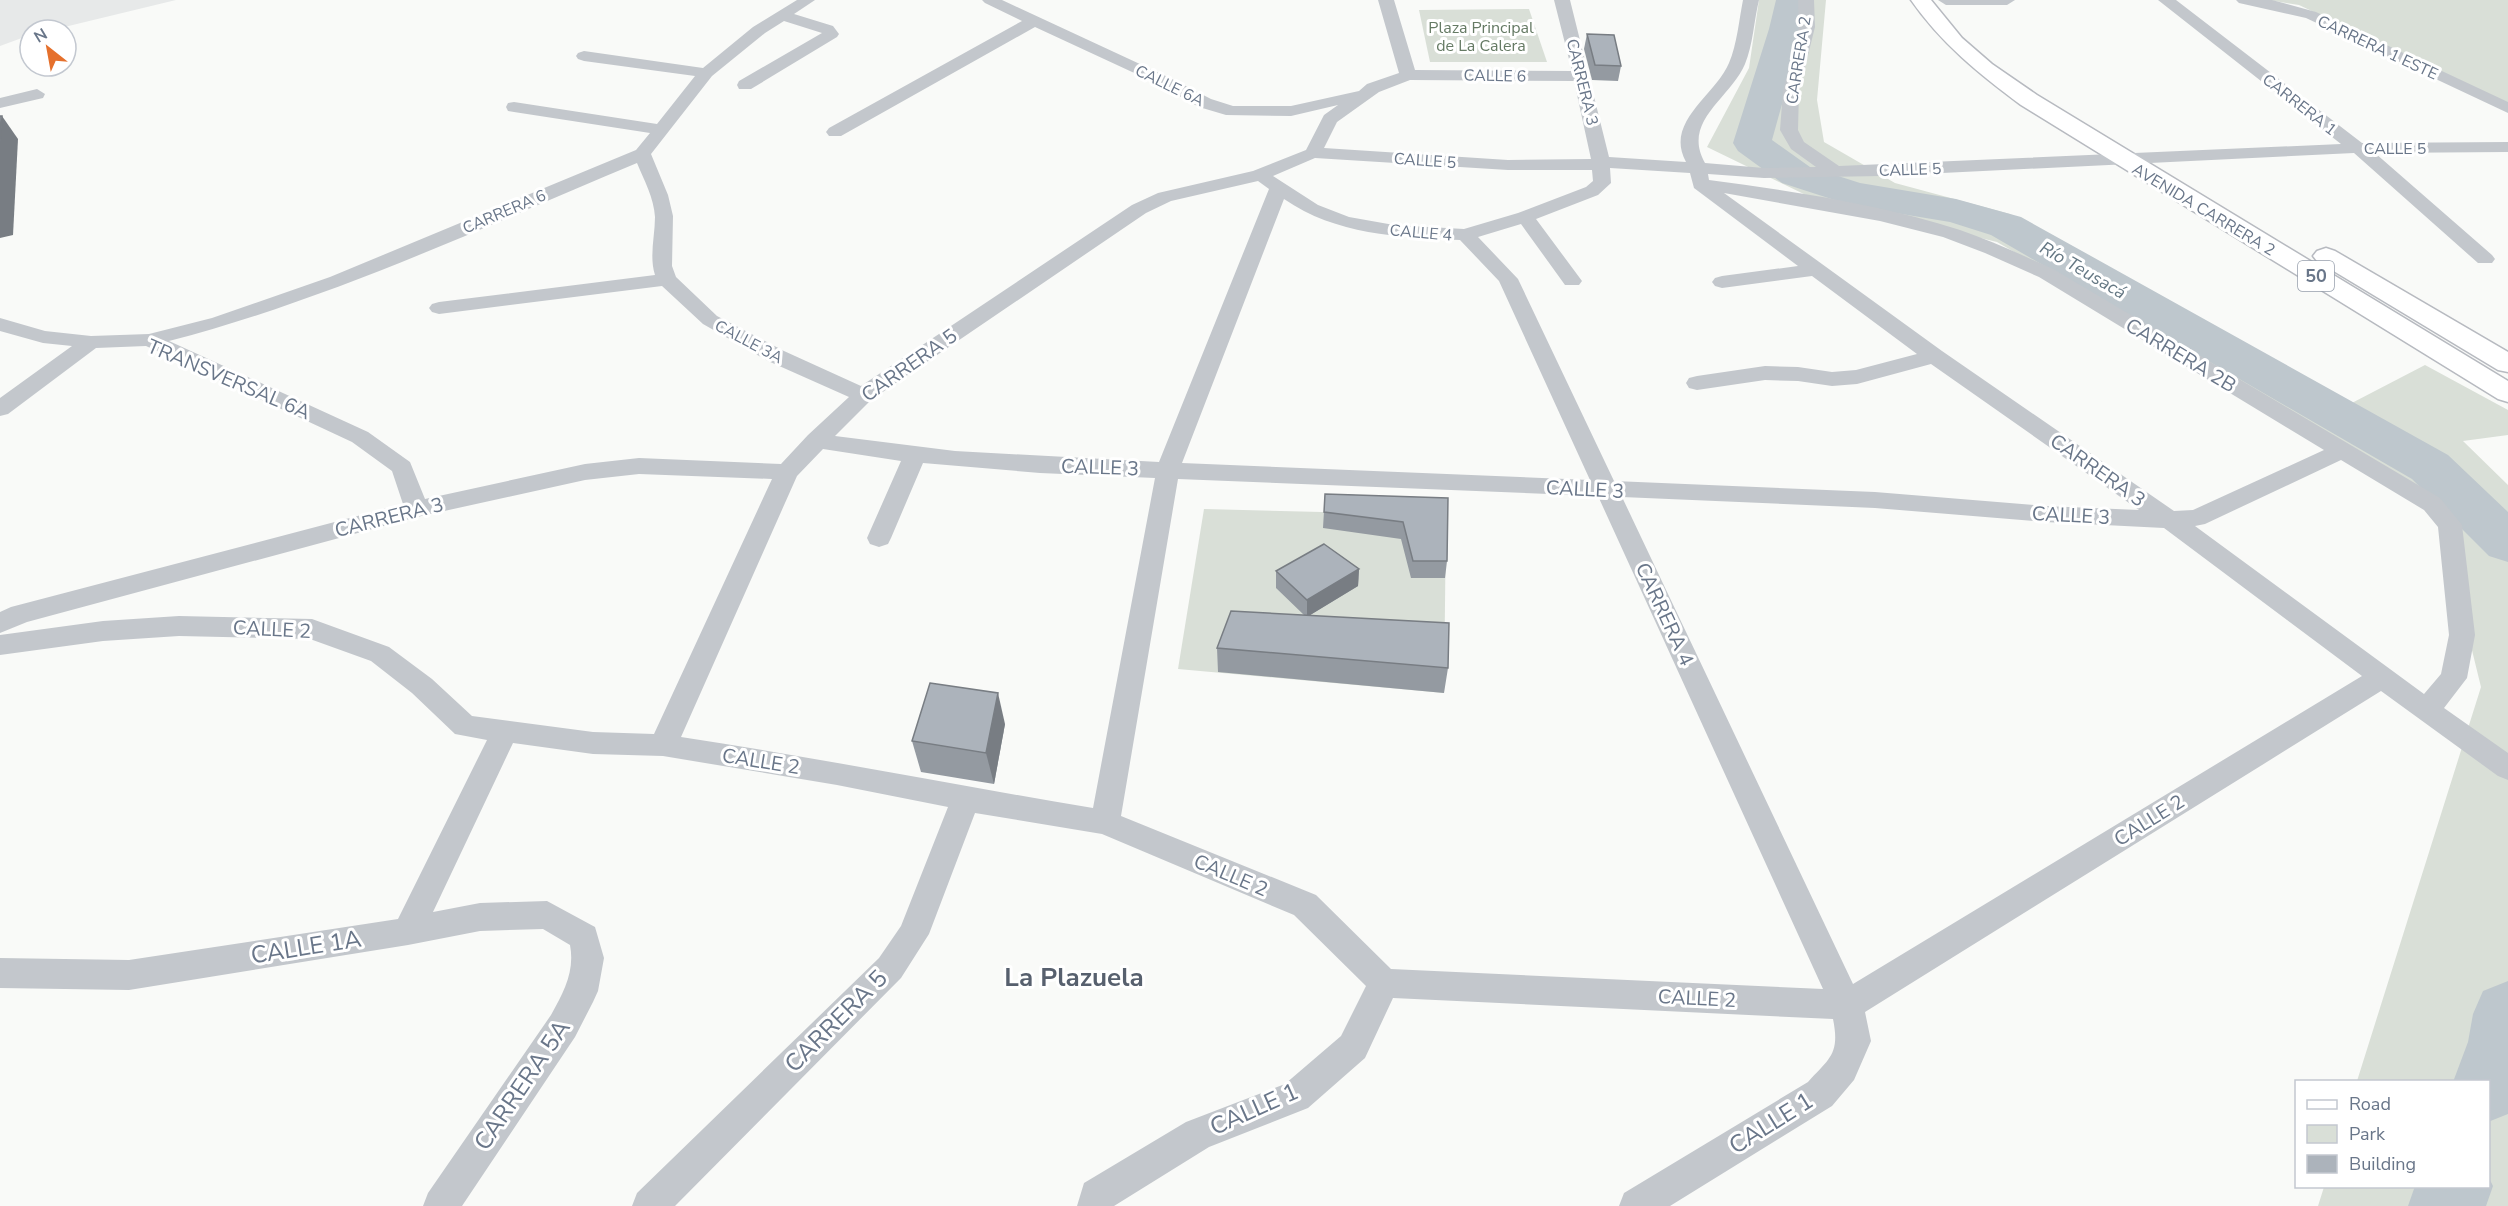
<svg xmlns="http://www.w3.org/2000/svg" width="2508" height="1206" font-family="'Nunito Sans',sans-serif">
<style>
.built{fill:#e7e9e9}
.green{fill:#d9dfd7}
.lines{fill:none;stroke-linecap:round;stroke-linejoin:round}
.river{fill:#bec7cd;fill-rule:evenodd}
.primary-casing{stroke:#b7bac0;stroke-width:3}
.minor{fill:#c3c7cc;fill-rule:evenodd}
.primary{fill:#fff;fill-rule:evenodd}
.wall{fill:#949aa1}
.shaded-wall{fill:#787d83}
.building{fill:#acb3bb;stroke:#787d83;stroke-width:1.5}
.labels{text-anchor:middle;stroke-width:6;stroke-linejoin:round;paint-order:stroke}
.far-park-label{font-size:16px;fill:#657a64;stroke:#fff}
.far-street-label{font-size:16px;fill:#697689;stroke:#fff}
.far-water-label{font-size:18px;font-style:italic;fill:#647783;stroke:#fff}
.shield{fill:#fff;stroke:#969fac;stroke-width:1.5}
.shield-label{font-size:18px;font-weight:bold;fill:#697689}
.street-label{font-size:20px;fill:#697689;stroke:#fff}
.near-street-label{font-size:24px;fill:#697689;stroke:#fff}
.near-neighbourhood-label{font-size:26px;font-weight:bold;fill:#57606e;stroke:#fff}
</style>
<rect width="100%" height="100%" fill="#f9faf8"/>
<path class="built" d="M0,0H176L52,30H30V35L0,46Z"/>
<g class="green">
<path d="M1759,0H1826L1817,100L1824,142L1895,183L2010,214L2348,405L2425,365L2508,410V435L2463,441L2508,485V1206H2318L2324,1187L2488,1186V1082L2357,1081L2481,687L2434,495L1997,242L1810,197L1707,147L1749,68Z"/>
<path d="M2268,0H2508V104L2299,5Z"/>
<path d="M1529,9L1547,62H1430L1419,10Z"/>
<path d="M1204,509L1446,515L1444,693L1178,669Z"/>
</g>
<g class="lines">
<g class="river">
<path d="M1776,0H1808L1803,29L1772,140L1810,167L1860,183L1956,199L2021,217L2448,455L2508,512V562L2489,556L2412,479L1991,235L1950,222L1853,206L1782,183L1738,151L1733,143L1769,29Z"/>
<path d="M2508,981V1114L2488,1122V1082H2453L2468,1042L2473,1014L2483,991Z"/>
<path d="M2488,1176L2493,1186L2486,1206H2408L2415,1186H2488Z"/>
</g>
<defs>
<g id="primary">
<path d="M1911,0H1931L1962,38L1992,64L2037,95L2508,381V402L2498,399L2021,105C1979,74 1941,43 1911,0Z"/>
<path d="M2326,248L2335,251L2508,352V372L2498,370L2317,261L2313,256L2317,251Z"/>
</g>
</defs>
<use href="#primary" class="primary-casing"/>
<g class="minor">
<path d="M797,0H815L794,14L833,26L839,34L837,37L751,89H739L737,85L739,81L822,33L784,21L765,33L712,76L651,154L668,195L673,216L672,266L676,277L717,316L784,351L861,386L1132,205L1158,193L1253,171L1306,150L1324,115L1338,105L1291,116L1226,115L1199,107L1158,84L1035,27L841,136H829L826,132L829,128L1022,21L985,3L982,0H1002L1170,78L1211,99L1233,106H1291L1359,91L1367,84L1399,73L1378,0H1394L1415,70L1572,71L1554,0H1570L1609,157L1686,162C1664,122 1715,96 1729,63C1737,44 1739,20 1743,0H1759C1754,20 1753,45 1745,64C1731,98 1681,121 1705,163L1764,168L1816,167L1791,149L1780,130L1783,91L1799,27L1798,0H1814L1815,27L1799,91L1798,130L1804,142L1839,166L2341,144L2158,0H2176L2362,143L2508,142V152L2375,153L2492,255L2495,259L2492,263H2478L2354,153L1881,176L1764,178L1708,174L1709,180C1793,191 1879,204 1960,230C1992,241 2022,255 2053,269L2440,498L2462,525L2475,635L2467,678L2444,708L2508,753V780L2498,776L2381,691L1865,1012L1871,1041L1854,1080L1832,1106L1670,1206H1619L1624,1193L1808,1082C1830,1058 1840,1054 1833,1019L1393,998L1365,1058L1308,1108L1209,1147L1114,1206H1077L1084,1183L1186,1122L1285,1084L1341,1036L1366,986L1294,915L1102,834L975,813L929,934L901,978L675,1206H632L637,1193L879,958L901,926L948,807L837,785L663,756L593,754L513,743L433,912L480,903L547,901L595,927L604,958L598,991L593,1002L575,1037L462,1206H423L428,1193L551,1015C564,992 575,971 570,945L543,929L480,931L408,945L129,990L0,988V958L129,960L398,919L487,740L455,734L412,693L371,661L310,639L179,636L103,641L0,655V635L103,621L179,616L312,619L389,647L432,679L472,716L593,732L654,734L772,479L639,474L585,480L417,517L27,622L0,633V612L11,607L403,504L392,471L352,442L146,346L96,348L8,414L0,416V398L72,346L43,343L0,331V318L45,331L91,336L149,334L212,318L330,277L636,150L650,133L514,112L508,111L506,107L508,103L514,102L657,124L695,76L584,61L578,59L576,56L578,53L584,51L703,68L753,27ZM1410,80L1574,81L1591,159L1508,160L1324,148L1337,122L1379,92ZM1315,158L1508,170H1592L1593,181L1586,187L1518,213L1464,229L1394,225L1349,217L1318,205L1273,176ZM637,163C644,180 654,198 655,217C655,236 649,256 655,275L439,302L432,304L429,308L432,312L439,314L662,286L703,324L768,361L849,397L808,435L781,464L639,458L585,464L425,499L410,462L368,432L169,341C331,299 483,227 637,163ZM1610,168L1690,173L1694,188L1798,266L1722,276L1715,278L1712,282L1715,286L1722,288L1812,276L1917,354L1856,370L1832,372L1798,367L1765,366L1697,376L1689,378L1686,383L1689,388L1697,390L1765,380L1798,381L1832,386L1857,384L1931,364L2139,510L2045,506L1875,492L1614,481L1518,279L1478,237L1521,224L1565,285H1579L1582,281L1536,219L1598,195L1611,183ZM1258,181L1269,189L1159,462L955,451L835,436L871,400L1146,213L1171,201ZM1724,193L1880,221L1943,237L1985,253L2039,277L2324,450L2193,510L2174,511L1942,351ZM1284,199C1336,235 1398,237 1460,240L1499,281L1590,480L1182,463ZM823,449L901,461L867,538L870,544L879,547L888,544L891,538L923,463L1040,473L1155,478L1093,808C955,785 819,758 681,737L797,476ZM2341,460L2424,510L2438,527L2449,635L2441,674L2424,694L2195,526L2205,524ZM1178,479L1598,496L1823,989L1391,969L1316,895L1121,816ZM1622,497L1875,508L2045,522L2164,528L2362,676L1853,984Z"/>
<path d="M1938,0H2015L2007,5H1946Z"/>
<path d="M2236,0H2272L2316,12L2508,102V113L2306,18L2239,3Z"/>
<path d="M37,89L45,94L43,98L0,108V98Z"/>
</g>
<use href="#primary" class="primary"/>
</g>
<g class="wall">
<path d="M1587,34L1621,66L1618,81L1592,80L1584,49Z"/>
<path d="M1325,494L1448,498L1447,561L1445,578H1411L1401,539L1323,528Z"/>
<path d="M1359,569L1358,586L1310,615L1448,668L1444,693L1218,672L1217,648L1304,615L1276,588V571Z"/>
<path d="M1005,724L994,784L921,772L912,741Z"/>
</g>
<g class="shaded-wall">
<path d="M2,116L18,139L13,235L0,238V142Z"/>
<path d="M1359,569L1358,586L1307,617V600Z"/>
<path d="M998,693L1005,724L994,784L986,753Z"/>
</g>
<g class="building">
<path d="M1587,34L1614,35L1621,66L1595,65Z"/>
<path d="M0,116H2L0,142Z"/>
<path d="M1325,494L1448,498L1447,561H1413L1403,522L1324,512Z"/>
<path d="M1324,544L1359,569L1307,600L1276,571Z"/>
<path d="M1231,611L1449,623L1448,668L1217,648Z"/>
<path d="M930,683L998,693L986,753L912,741Z"/>
</g>
<g class="labels">
<g class="far-park-label">
<text x="1481" y="33">Plaza Principal<tspan x="1481" dy="18">de La Calera</tspan></text>
</g>
<g class="far-street-label">
<text transform="translate(2378 47) rotate(25)" y="6">CARRERA 1 ESTE</text>
<text transform="translate(1798 60) rotate(-81)" y="6">CARRERA 2</text>
<text transform="translate(1495 75) rotate(1)" y="6">CALLE 6</text>
<text transform="translate(1583 82) rotate(76)" y="6">CARRERA 3</text>
<text transform="translate(1170 85) rotate(26)" y="6">CALLE 6A</text>
<text transform="translate(2300 104) rotate(38)" y="6">CARRERA 1</text>
<text x="2395" y="154">CALLE 5</text>
<text transform="translate(1425 160) rotate(4)" y="6">CALLE 5</text>
<text transform="translate(1910 169) rotate(-2)" y="6">CALLE 5</text>
<text transform="translate(2204 209) rotate(31)" y="6">AVENIDA CARRERA 2</text>
<text transform="translate(504 211) rotate(-23)" y="6">CARRERA 6</text>
<text transform="translate(1421 232) rotate(5)" y="6">CALLE 4</text>
<text transform="translate(749 341) rotate(28)" y="6">CALLE 3A</text>
</g>
<g class="far-water-label">
<text transform="translate(2083 270) rotate(30)" y="6">Río Teusacá</text>
</g>
<rect class="shield" x="2298" y="261" width="36" height="30" rx="4.5"/>
<g class="shield-label">
<text x="2316" y="282">50</text>
</g>
<g class="street-label">
<text transform="translate(2181 355) rotate(31)" y="7">CARRERA 2B</text>
<text transform="translate(909 365) rotate(-35)" y="7">CARRERA 5</text>
<text transform="translate(229 379) rotate(23)" y="7">TRANSVERSAL 6A</text>
<text transform="translate(1100 467) rotate(2)" y="7">CALLE 3</text>
<text transform="translate(2098 470) rotate(35)" y="7">CARRERA 3</text>
<text transform="translate(1585 489) rotate(3)" y="7">CALLE 3</text>
<text transform="translate(2071 515) rotate(3)" y="7">CALLE 3</text>
<text transform="translate(389 517) rotate(-14)" y="7">CARRERA 3</text>
<text transform="translate(1665 614) rotate(65)" y="7">CARRERA 4</text>
<text transform="translate(272 629) rotate(3)" y="7">CALLE 2</text>
<text transform="translate(761 761) rotate(9)" y="7">CALLE 2</text>
<text transform="translate(2149 820) rotate(-32)" y="7">CALLE 2</text>
<text transform="translate(1231 875) rotate(23)" y="7">CALLE 2</text>
<text transform="translate(1697 998) rotate(3)" y="7">CALLE 2</text>
</g>
<g class="near-street-label">
<text transform="translate(306 947) rotate(-9)" y="8">CALLE 1A</text>
<text transform="translate(836 1021) rotate(-45)" y="8">CARRERA 5</text>
<text transform="translate(522 1085) rotate(-56)" y="8">CARRERA 5A</text>
<text transform="translate(1254 1109) rotate(-24)" y="8">CALLE 1</text>
<text transform="translate(1771 1123) rotate(-32)" y="8">CALLE 1</text>
</g>
<g class="near-neighbourhood-label">
<text x="1074" y="986">La Plazuela</text>
</g>
</g>
<rect x="2295" y="1080" width="195" height="108" fill="#ffffff" stroke="#c3c8d0" stroke-width="1.5"/>
<rect x="2307" y="1100" width="30" height="9" fill="#ffffff" stroke="#c3c8d0" stroke-width="1.5"/>
<text x="2349" y="1110" font-size="18" fill="#697689">Road</text>
<rect x="2307" y="1125" width="30" height="18" fill="#d9dfd7" stroke="#c3c8d0" stroke-width="1.5"/>
<text x="2349" y="1140" font-size="18" fill="#697689">Park</text>
<rect x="2307" y="1155" width="30" height="18" fill="#acb3bb" stroke="#c3c8d0" stroke-width="1.5"/>
<text x="2349" y="1170" font-size="18" fill="#697689">Building</text>
<g transform="translate(48 48) rotate(329)"><circle r="28" fill="#ffffff" stroke="#c3c8d0" stroke-width="1.5"/>
<path d="M0-4.5L10 22L0 15L-10 22Z" fill="#e5702c"/>
<text y="-9" font-size="16" font-weight="bold" text-anchor="middle" fill="#697689">N</text>
</g>
</svg>
